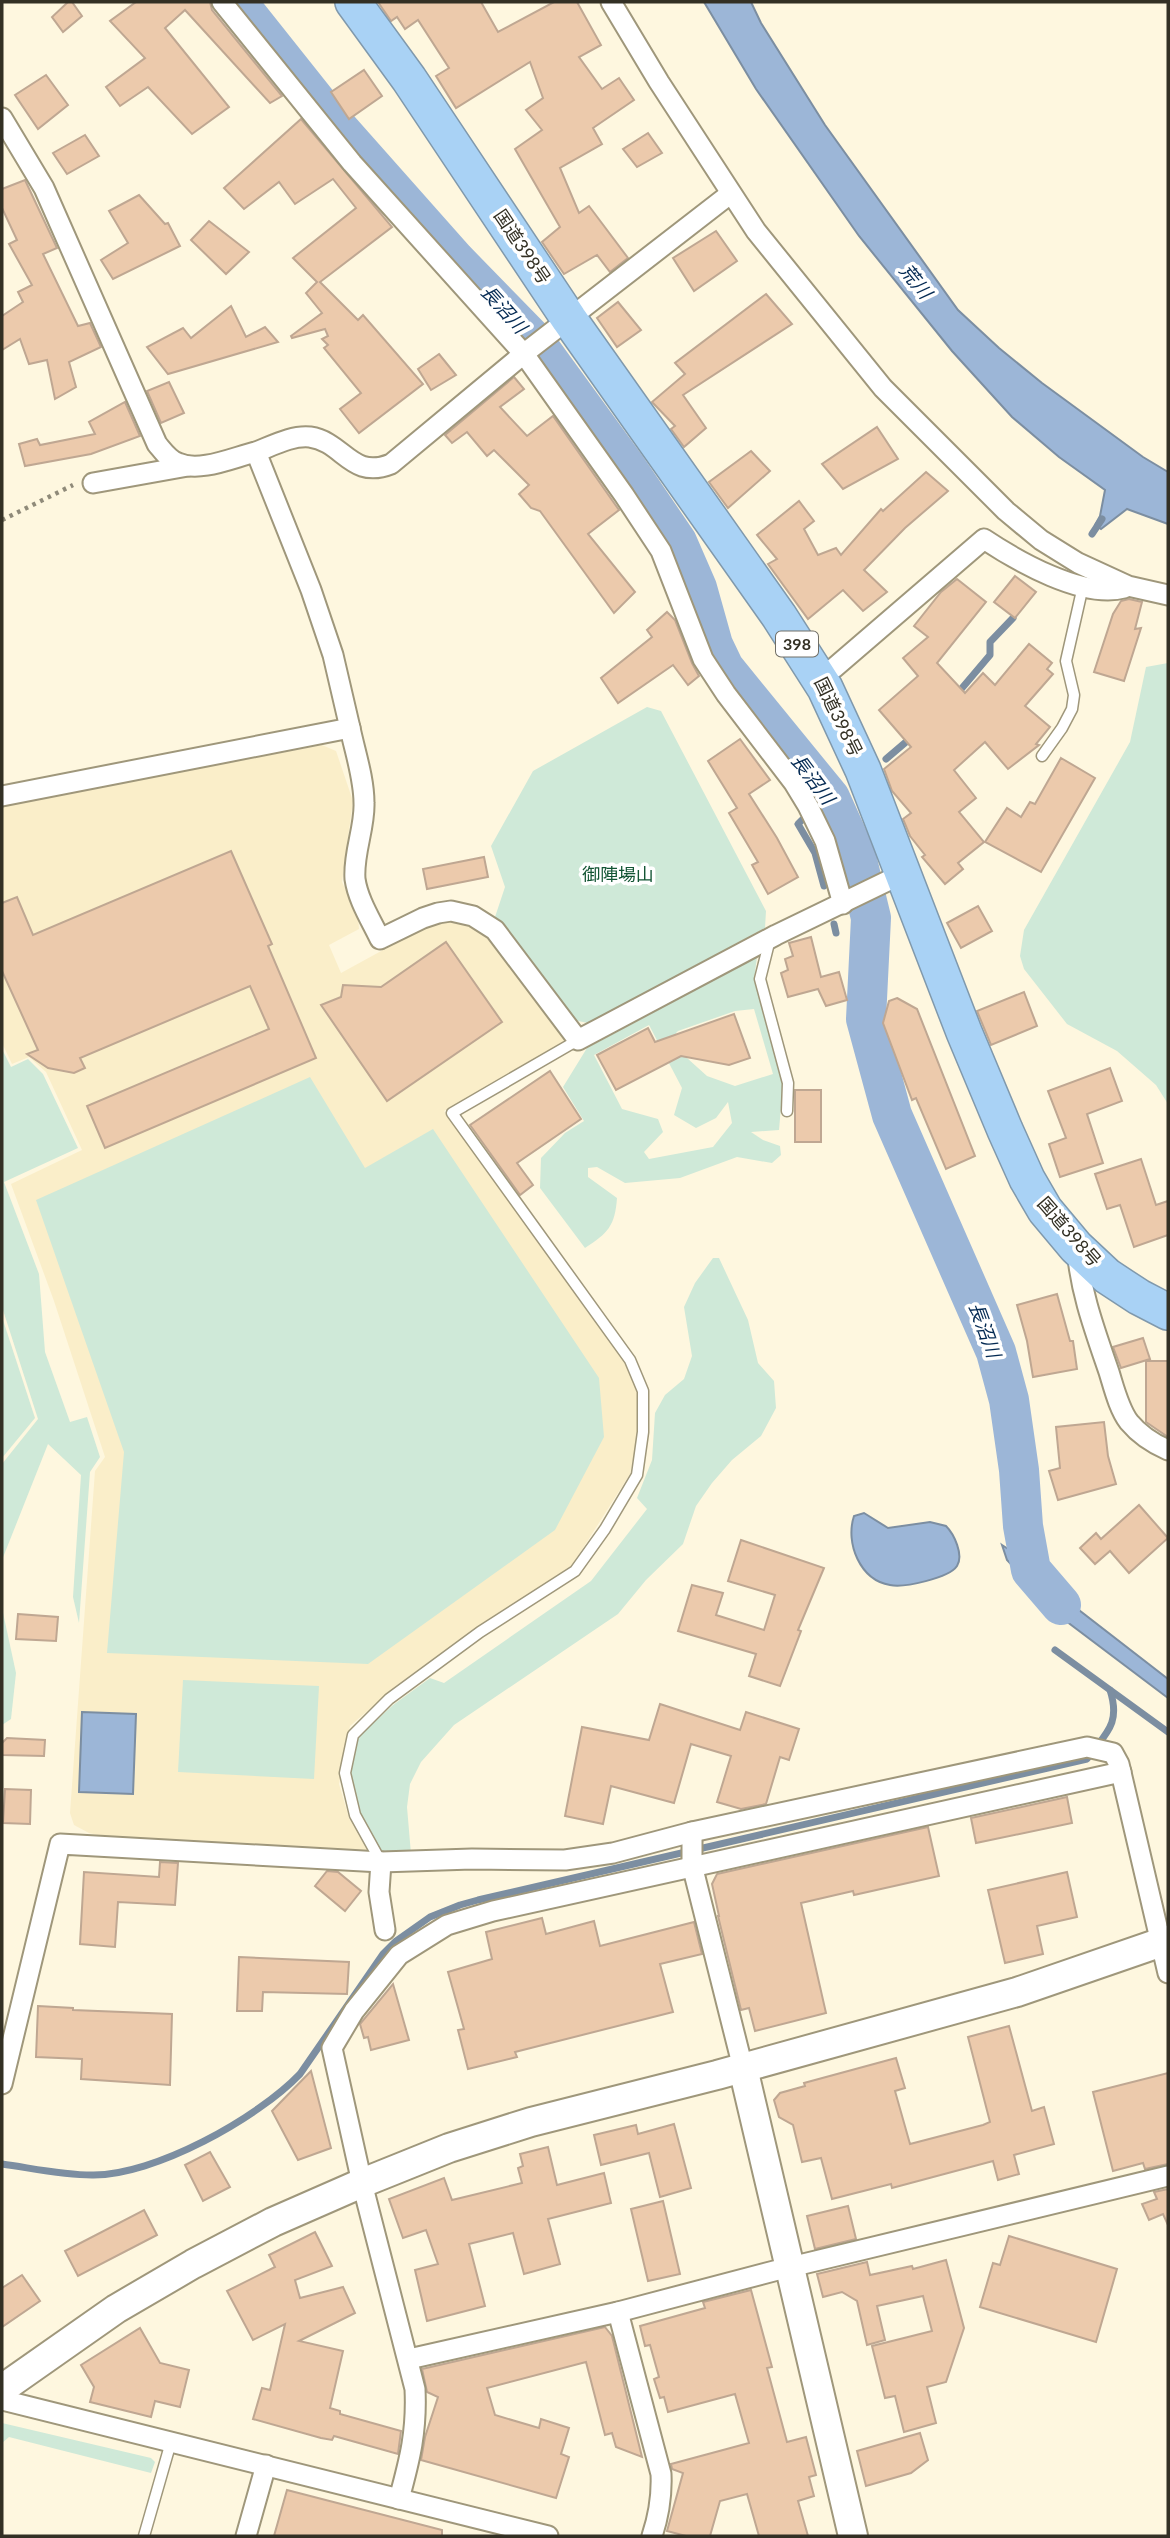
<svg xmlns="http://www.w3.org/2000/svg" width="1170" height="2538" font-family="Lato,'Noto Sans JP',sans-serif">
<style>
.built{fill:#faeec9}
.green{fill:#cfe9d8;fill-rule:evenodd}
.water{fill:#9cb6d7;stroke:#7c8ea1;stroke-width:2}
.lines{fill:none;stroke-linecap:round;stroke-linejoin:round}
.stream{stroke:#7c8ea1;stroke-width:7}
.river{stroke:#9cb6d7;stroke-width:40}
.building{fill:#eccaac;stroke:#bfa792;stroke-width:2}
.lane-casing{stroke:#9f977b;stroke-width:13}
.street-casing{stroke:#9f977b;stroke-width:23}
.secondary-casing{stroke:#9f977b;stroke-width:32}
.highway-casing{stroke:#8099ac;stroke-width:38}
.path{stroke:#8f8a79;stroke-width:4.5;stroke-dasharray:3.5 5;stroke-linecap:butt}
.lane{stroke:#fff;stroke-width:10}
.street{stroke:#fff;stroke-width:19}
.secondary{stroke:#fff;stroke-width:28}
.highway{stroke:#a9d2f5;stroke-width:35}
.labels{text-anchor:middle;stroke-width:7;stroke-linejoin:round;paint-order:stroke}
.shield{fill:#fff;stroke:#706e66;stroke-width:2}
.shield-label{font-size:16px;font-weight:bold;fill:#333024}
.street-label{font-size:18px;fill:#333024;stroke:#fff}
.park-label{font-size:18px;fill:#135534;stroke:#fff}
.water-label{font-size:19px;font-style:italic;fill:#032952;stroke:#fff}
</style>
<rect width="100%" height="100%" fill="#fef7df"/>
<path class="built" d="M322,745L336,751L353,801L342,882L358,916L359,929L329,945L341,973L436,921L458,920L484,931L568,1039L444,1111L627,1366L637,1391L639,1430L630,1474L571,1567L480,1625L400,1683L350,1726L339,1784L349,1818L368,1852L106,1837L89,1833L74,1825L70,1813L95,1471L105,1457L54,1301L11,1184L82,1150L46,1072L29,1057L12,1064L2,1043V806Z"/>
<g class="green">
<path d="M1168,663V1104L1156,1085L1117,1051L1067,1024L1024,969L1020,956L1024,930L1130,742L1146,667Z"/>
<path d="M647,707L661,711L766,911L765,928L588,1023L578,1021L571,1016L495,917L505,887L491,846L533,771Z"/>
<path d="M757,957L754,980L783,1084L779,1130L751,1132L763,1140L780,1146L781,1155L772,1163L737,1157L680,1178L625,1183L597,1167L588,1168V1177L617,1198C615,1226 608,1233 585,1248L540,1188L541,1158L565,1133L584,1121L563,1087L587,1048ZM754,1009L773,1074L735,1086L707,1076L687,1058L676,1033L678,1031L735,1011ZM649,1025L682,1088L674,1115L696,1128L716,1118L728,1102L732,1123L713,1147L649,1159L644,1152L663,1132L658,1119L622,1109L594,1055Z"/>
<path d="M2,1049L11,1067L28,1059L43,1074L78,1148L4,1182L39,1274L45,1352L70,1422L87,1417L100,1457L90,1472L79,1623L73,1597L81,1475L48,1444L2,1560V1464L38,1419L2,1307Z"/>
<path d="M310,1077L365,1168L433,1129L599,1378L604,1437L555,1530L368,1664L107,1653L124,1452L36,1200Z"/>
<path d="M713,1258H719L748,1320L758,1363L774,1381L776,1408L761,1436L732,1460L712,1483L696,1506L683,1544L646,1580L618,1614L454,1725L421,1762L410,1784L407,1807L411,1854L381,1851L360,1813L351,1773L357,1738L393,1705L430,1678L444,1683L591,1581L647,1509L637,1498L652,1460L655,1413L665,1395L684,1379L692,1356L684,1307L695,1283Z"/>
<path d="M2,1317L35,1418L2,1458Z"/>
<path d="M2,1608L16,1673L11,1719L2,1725Z"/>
<path d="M183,1680L319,1686L314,1779L178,1772Z"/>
<path d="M2,2423L151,2458L155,2462L151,2473L9,2437L2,2443Z"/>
</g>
<g class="water">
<path d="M704,2H751L761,23L825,125L958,310L999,348L1042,383L1143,457L1168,472V524L1127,509L1101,529L1095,525L1100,516L1105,490L1059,457L1012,417L952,351L859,236L756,89Z"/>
<path d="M864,1513L888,1528L930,1522L946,1526C954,1534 964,1555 957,1566C949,1578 904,1588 890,1585C860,1580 845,1543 854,1516Z"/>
<path d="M1002,1545L1042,1571L1057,1593L1168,1679V1698L1058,1615L1007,1560Z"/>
<path d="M82,1712L136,1714L133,1794L79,1792Z"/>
</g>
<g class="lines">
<g class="stream">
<path d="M1092,534L1102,519"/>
<path d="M957,694L990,655V642L1013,618"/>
<path d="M886,759L913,736"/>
<path d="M802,820L798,824L815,853L824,886"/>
<path d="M834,924L836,933"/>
<path d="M1055,1650L1168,1732"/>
<path d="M2,2164C31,2168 62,2175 92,2175C154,2176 258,2118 300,2074L383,1954L396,1941L430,1917L460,1905L478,1900L1087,1759C1106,1733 1121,1724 1110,1690"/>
</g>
<path class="river" d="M237,2L330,119L455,260L535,342L626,467L677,542L697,588L713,645L724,668L830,798L856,856L871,918L866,1019L892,1115L996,1352L1009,1400L1019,1470L1023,1526L1031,1570L1061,1605"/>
</g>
<g class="building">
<path d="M68,2H72L82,16L63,32L52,17Z"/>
<path d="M136,2H210L212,10L282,96L270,103L185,10L165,28L229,107L192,134L148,87L120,106L106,87L145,58L110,21Z"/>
<path d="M378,2H481L498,32L554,2H577L601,45L579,57L602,89L619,78L634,100L593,128L602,144L560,168L579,213L589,206L628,258L610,272L597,255L564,274L542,242L560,227L515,149L542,130L526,110L543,98L530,62L456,108L436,76L449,68L418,20L405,29L397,17L391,21Z"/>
<path d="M364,70L382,96L349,119L331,92Z"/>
<path d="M46,75L68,105L38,129L15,95Z"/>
<path d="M301,119L392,227L320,282L358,320L363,315L423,384L359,433L340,409L361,393L324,348L328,345L322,339L328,336L325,329L292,338L291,336L322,313L306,293L317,282L293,258L356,208L333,179L295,204L279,182L244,209L224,188Z"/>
<path d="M648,133L662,153L637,167L623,149Z"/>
<path d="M85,135L99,156L67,174L53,153Z"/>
<path d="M25,180L57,248L43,254L78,326L90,323L101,347L69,362L76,387L55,399L47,360L29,364L20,339L2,350V316L23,302L18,292L32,285L9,244L17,240L2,208V189Z"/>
<path d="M139,195L165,224L168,223L180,246L113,279L101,260L128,243L109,211Z"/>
<path d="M209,221L249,252L226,274L191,240Z"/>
<path d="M716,231L737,261L694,291L673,258Z"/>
<path d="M766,294L792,324L683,395L706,428L684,447L671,429L675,426L652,402L685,374L675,363Z"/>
<path d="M618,302L641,330L617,347L597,318Z"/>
<path d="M231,306L246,337L265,327L278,342L168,374L147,347L183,328L191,338Z"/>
<path d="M439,354L456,375L431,390L418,369Z"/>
<path d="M514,377L524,389L500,407L527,436L553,416L619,510L588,534L635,592L614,613L540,511L531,508L519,494L529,485L494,450L487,456L467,432L452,443L445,435Z"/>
<path d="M169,382L184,413L161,423L147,391Z"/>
<path d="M125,402L140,436L91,454L25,466L19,444L37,439L40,445L95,434L89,422Z"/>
<path d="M877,427L898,459L843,489L822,464Z"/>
<path d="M751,451L770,471L728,508L709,482Z"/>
<path d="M926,472L948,491L905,528L864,570L887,592L863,611L843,590L808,619L768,564L777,559L757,535L799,501L814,521L804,529L818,555L836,548L841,555L881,509L883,511Z"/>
<path d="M1015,576L1036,592L1015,618L994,602Z"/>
<path d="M957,579L986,602L937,663L965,693L983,673L995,685L1029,644L1052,663L1047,669L1053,674L1025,706L1050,727L1036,744L1039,745L1008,769L985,742L954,770L976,798L959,812L984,842L958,863L963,869L945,884L922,857L925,855L910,836L903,819L911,813L892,791L884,769L911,747L879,710L918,676L903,658L928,637L914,626L941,592Z"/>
<path d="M1129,599L1142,602L1135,629L1141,628L1124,681L1094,672L1113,614L1121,601Z"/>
<path d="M667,612L675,620L692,663L699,676L688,685L673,665L618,703L601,678L652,637L647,630Z"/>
<path d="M740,739L770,780L749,794L777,838L798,877L768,894L752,865L758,862L729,813L737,808L708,761Z"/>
<path d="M1061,758L1095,778L1041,872L985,842L1007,808L1021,817L1030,802L1035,804Z"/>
<path d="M231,851L272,944L268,946L316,1058L105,1148L87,1106L269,1029L250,986L80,1058L85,1068L74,1073L48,1068L27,1054L38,1050L2,971V903L17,897L33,935Z"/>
<path d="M484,857L488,877L427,889L423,869Z"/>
<path d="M978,906L992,931L961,948L947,923Z"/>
<path d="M811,937L821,977L839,972L847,1000L826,1006L818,989L788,997L781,973L788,970L785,959L793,956L789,943Z"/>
<path d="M446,942L502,1022L387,1101L321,1005L341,997L343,985L381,987Z"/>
<path d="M1024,992L1037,1026L991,1045L977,1011Z"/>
<path d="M897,998L917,1009L975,1156L946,1169L916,1098L912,1100L883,1023L889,1001Z"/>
<path d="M734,1014L750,1058L729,1065L681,1056L616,1090L597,1055L648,1028L655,1042Z"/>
<path d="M1110,1068L1122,1101L1087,1114L1103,1163L1060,1177L1049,1144L1066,1138L1048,1091Z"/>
<path d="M550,1071L581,1119L517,1163L533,1185L520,1195L470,1125Z"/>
<rect x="795" y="1090" width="26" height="52"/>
<path d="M1141,1159L1156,1205L1168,1201V1235L1134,1247L1120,1205L1107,1209L1095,1174Z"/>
<path d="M1057,1294L1070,1341H1073L1077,1369L1033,1377L1027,1341L1017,1305Z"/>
<path d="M1143,1338L1150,1359L1121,1368L1113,1347Z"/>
<path d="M1146,1361H1168V1437L1146,1422Z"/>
<path d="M1104,1422L1108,1456L1116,1484L1058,1500L1049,1471L1060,1468L1056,1427Z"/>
<path d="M1139,1505L1168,1538L1129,1573L1110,1551L1095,1564L1080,1548L1096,1533L1101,1539Z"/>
<path d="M741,1540L824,1568L798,1630L801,1631L780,1686L749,1676L756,1654L678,1631L692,1585L723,1593L716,1615L764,1630L775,1595L728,1581Z"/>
<path d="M18,1614L58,1617L56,1641L16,1639Z"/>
<path d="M660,1704L740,1730L746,1712L799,1729L789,1760L780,1757L766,1804L741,1809L717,1802L731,1756L691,1744L674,1803L611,1786L603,1824L565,1816L582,1727L649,1740Z"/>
<path d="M7,1738L45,1740L44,1756L2,1755V1743Z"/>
<path d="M5,1789L31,1790L30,1824L3,1823Z"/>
<path d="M1067,1797L1072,1823L976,1843L971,1818Z"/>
<path d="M928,1827L939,1876L854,1895L853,1891L801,1903L826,2013L755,2031L749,2008L741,2010L718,1916H719L712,1884L717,1874Z"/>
<path d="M160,1862L178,1863L175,1905L118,1902L115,1947L80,1944L84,1872L159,1877Z"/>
<path d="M327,1871L338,1872L361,1891L345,1911L315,1886Z"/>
<path d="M1067,1872L1077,1917L1037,1926L1043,1954L1005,1963L988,1890Z"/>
<path d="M542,1918L546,1934L594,1921L600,1946L694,1922L702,1954L660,1964L673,2012L515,2052L517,2057L468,2069L458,2030L464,2029L448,1972L492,1959L486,1932Z"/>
<path d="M239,1957L349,1962L347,1994L263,1992L262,2011H237Z"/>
<path d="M393,1984L409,2040L371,2050L368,2037L364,2038L360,2024Z"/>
<path d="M38,2006L73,2008V2010L172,2014L170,2085L81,2079L82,2059L36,2057Z"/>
<path d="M1009,2026L1032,2111L1044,2107L1054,2144L1014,2155L1019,2174L998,2180L993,2161L892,2188L891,2184L832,2199L821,2158L802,2162L793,2125L779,2117L774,2100L780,2093L805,2086L804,2083L896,2058L905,2088L895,2091L910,2144L983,2125L990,2122L968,2037Z"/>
<path d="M311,2071L331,2148L298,2160L272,2111Z"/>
<path d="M1168,2073V2164L1145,2169L1143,2163L1113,2171L1093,2092Z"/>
<path d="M674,2124L691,2188L660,2197L649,2153L601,2165L594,2135L636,2125L638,2134Z"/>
<path d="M548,2147L557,2185L604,2173L611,2203L548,2219L560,2264L524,2274L513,2233L469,2244L485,2306L427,2321L415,2270L438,2264L426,2230L403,2238L389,2199L444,2178L452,2200L522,2183L518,2168L523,2166L520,2154Z"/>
<path d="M210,2152L230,2187L203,2201L185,2165Z"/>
<path d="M1168,2189V2225L1163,2214L1149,2220L1142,2204L1157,2199L1154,2192Z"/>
<path d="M663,2201L680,2274L648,2281L631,2209Z"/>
<path d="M848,2206L856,2239L815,2249L807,2216Z"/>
<path d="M144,2210L157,2235L78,2276L65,2251Z"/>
<path d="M315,2232L332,2266L295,2280L300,2298L343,2287L355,2313L299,2341L343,2351L330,2408L340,2411V2414L401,2431L398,2454L334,2436L332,2440L321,2438L253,2419L262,2388L270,2390L285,2324L253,2340L227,2291L275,2267L269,2255Z"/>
<path d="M1009,2236L1117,2269L1096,2342L980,2307L993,2263L1000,2265Z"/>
<path d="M946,2260L964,2328L946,2382L927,2387L936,2423L904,2432L895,2396L885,2398L872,2346L932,2331L923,2296L877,2306L885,2340L867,2345L857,2301L842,2292L823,2297L817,2274L867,2262L870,2275L912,2266L913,2269Z"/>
<path d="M22,2275L40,2301L2,2327V2288Z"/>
<path d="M751,2290L772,2367L767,2368L787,2442L806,2437L816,2475L809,2477L814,2496L798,2501L808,2536H759L747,2494L720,2501L710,2536H686L667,2531L683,2473L672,2469L671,2464L749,2443L735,2394L668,2412L664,2397L660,2398L654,2379L659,2377L650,2345L645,2346L640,2326L705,2308L703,2302Z"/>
<path d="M605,2327L612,2336L642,2457L616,2447L612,2433L605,2435L586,2362L487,2388L495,2415L539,2428L541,2419L569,2428L561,2454L569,2457L556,2498L421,2460L425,2437L438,2397L427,2392L422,2369Z"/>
<path d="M140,2328L160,2363L189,2370L180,2407L155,2401L151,2417L90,2402L94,2387L81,2365Z"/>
<path d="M920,2433L928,2460L911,2473L866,2486L857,2451Z"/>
<path d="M287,2490L442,2530V2536H274Z"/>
</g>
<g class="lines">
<defs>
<g id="lane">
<path d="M1042,756L1062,728L1072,709L1074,695L1066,661L1083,586"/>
<path d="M770,939L760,979L788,1083L787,1111"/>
<path d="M381,1862L355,1815L345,1773L353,1735L389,1699L480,1632L575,1571L605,1529L637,1475L643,1432V1391L630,1360L452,1113L578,1040"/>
<path d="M144,2536L171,2442"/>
</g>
<g id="street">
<path d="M222,2L352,163L524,354L624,495L661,551L703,659L726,694L794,783L808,806L825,841L843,904"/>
<path d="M611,2L659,82L756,231L883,388L1006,511L1041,540L1078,563L1128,586L1168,595"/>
<path d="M2,118L44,188L157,444C163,451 169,460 178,463C200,473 234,457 256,452"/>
<path d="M93,483L188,466"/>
<path d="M834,668L984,539C1017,561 1083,599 1124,588"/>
<path d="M350,728C355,752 364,778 364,803C365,828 353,853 355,879C358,900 371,920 380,939L423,918L438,913L451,911L473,916L495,930L578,1040L776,935L904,873"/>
<path d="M2,796L350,728L333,655L311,590L256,452C272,446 292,435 310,437C344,442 351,480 391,464L526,352L730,194"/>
<path d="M1077,1248C1080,1291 1095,1331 1109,1372C1114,1388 1119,1409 1129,1422C1139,1434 1154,1444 1168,1450"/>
<path d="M692,1832V1865L743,2068"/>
<path d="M381,1862L379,1892L385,1930"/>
<path d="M2,2084L60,1844L381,1862L472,1859L565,1860L613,1853L692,1832L1087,1747L1113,1753L1119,1764L1168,1973"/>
<path d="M618,2312L661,2474C662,2496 659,2515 652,2536"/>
<path d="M409,2359L618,2312L774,2271L1168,2176"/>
<path d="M2,2400L548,2536"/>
<path d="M399,2499C410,2459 417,2431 415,2389L362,2183L332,2048L354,2011L399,1955L447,1925L493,1911L1121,1772"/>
<path d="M246,2536L266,2465"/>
</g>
<g id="secondary">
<path d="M743,2068L853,2536"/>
<path d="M2,2389L116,2309L193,2264L273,2222L362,2183L449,2148L531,2122L717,2075L1017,1992L1168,1940"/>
</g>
<path id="highway" d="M353,2L409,79L569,319L779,616L825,688L863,770L964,1032L1005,1130L1027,1179L1045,1210L1076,1247L1107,1276L1139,1297L1168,1312"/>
</defs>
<use href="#lane" class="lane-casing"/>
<use href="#street" class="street-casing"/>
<use href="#secondary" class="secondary-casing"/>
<use href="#highway" class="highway-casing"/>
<path class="path" d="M2,520L73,485"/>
<use href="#lane" class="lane"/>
<use href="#street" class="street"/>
<use href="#secondary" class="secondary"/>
<use href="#highway" class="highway"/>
</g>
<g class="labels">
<rect class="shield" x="776" y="631.5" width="42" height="25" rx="5"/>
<g class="shield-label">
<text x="797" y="650">398</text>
</g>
<g class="street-label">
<text transform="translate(522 247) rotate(56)" y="6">国道398号</text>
<text transform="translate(838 717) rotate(64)" y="6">国道398号</text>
<text transform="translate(1069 1232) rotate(49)" y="6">国道398号</text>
</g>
<g class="park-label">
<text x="618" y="881">御陣場山</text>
</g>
<g class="water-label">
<text transform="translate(916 281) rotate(51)" y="7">荒川</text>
<text transform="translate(504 309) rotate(48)" y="7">長沼川</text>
<text transform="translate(813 779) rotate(53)" y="7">長沼川</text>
<text transform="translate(985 1330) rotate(70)" y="7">長沼川</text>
</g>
</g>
<rect width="1170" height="2538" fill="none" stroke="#333024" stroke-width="7"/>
</svg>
